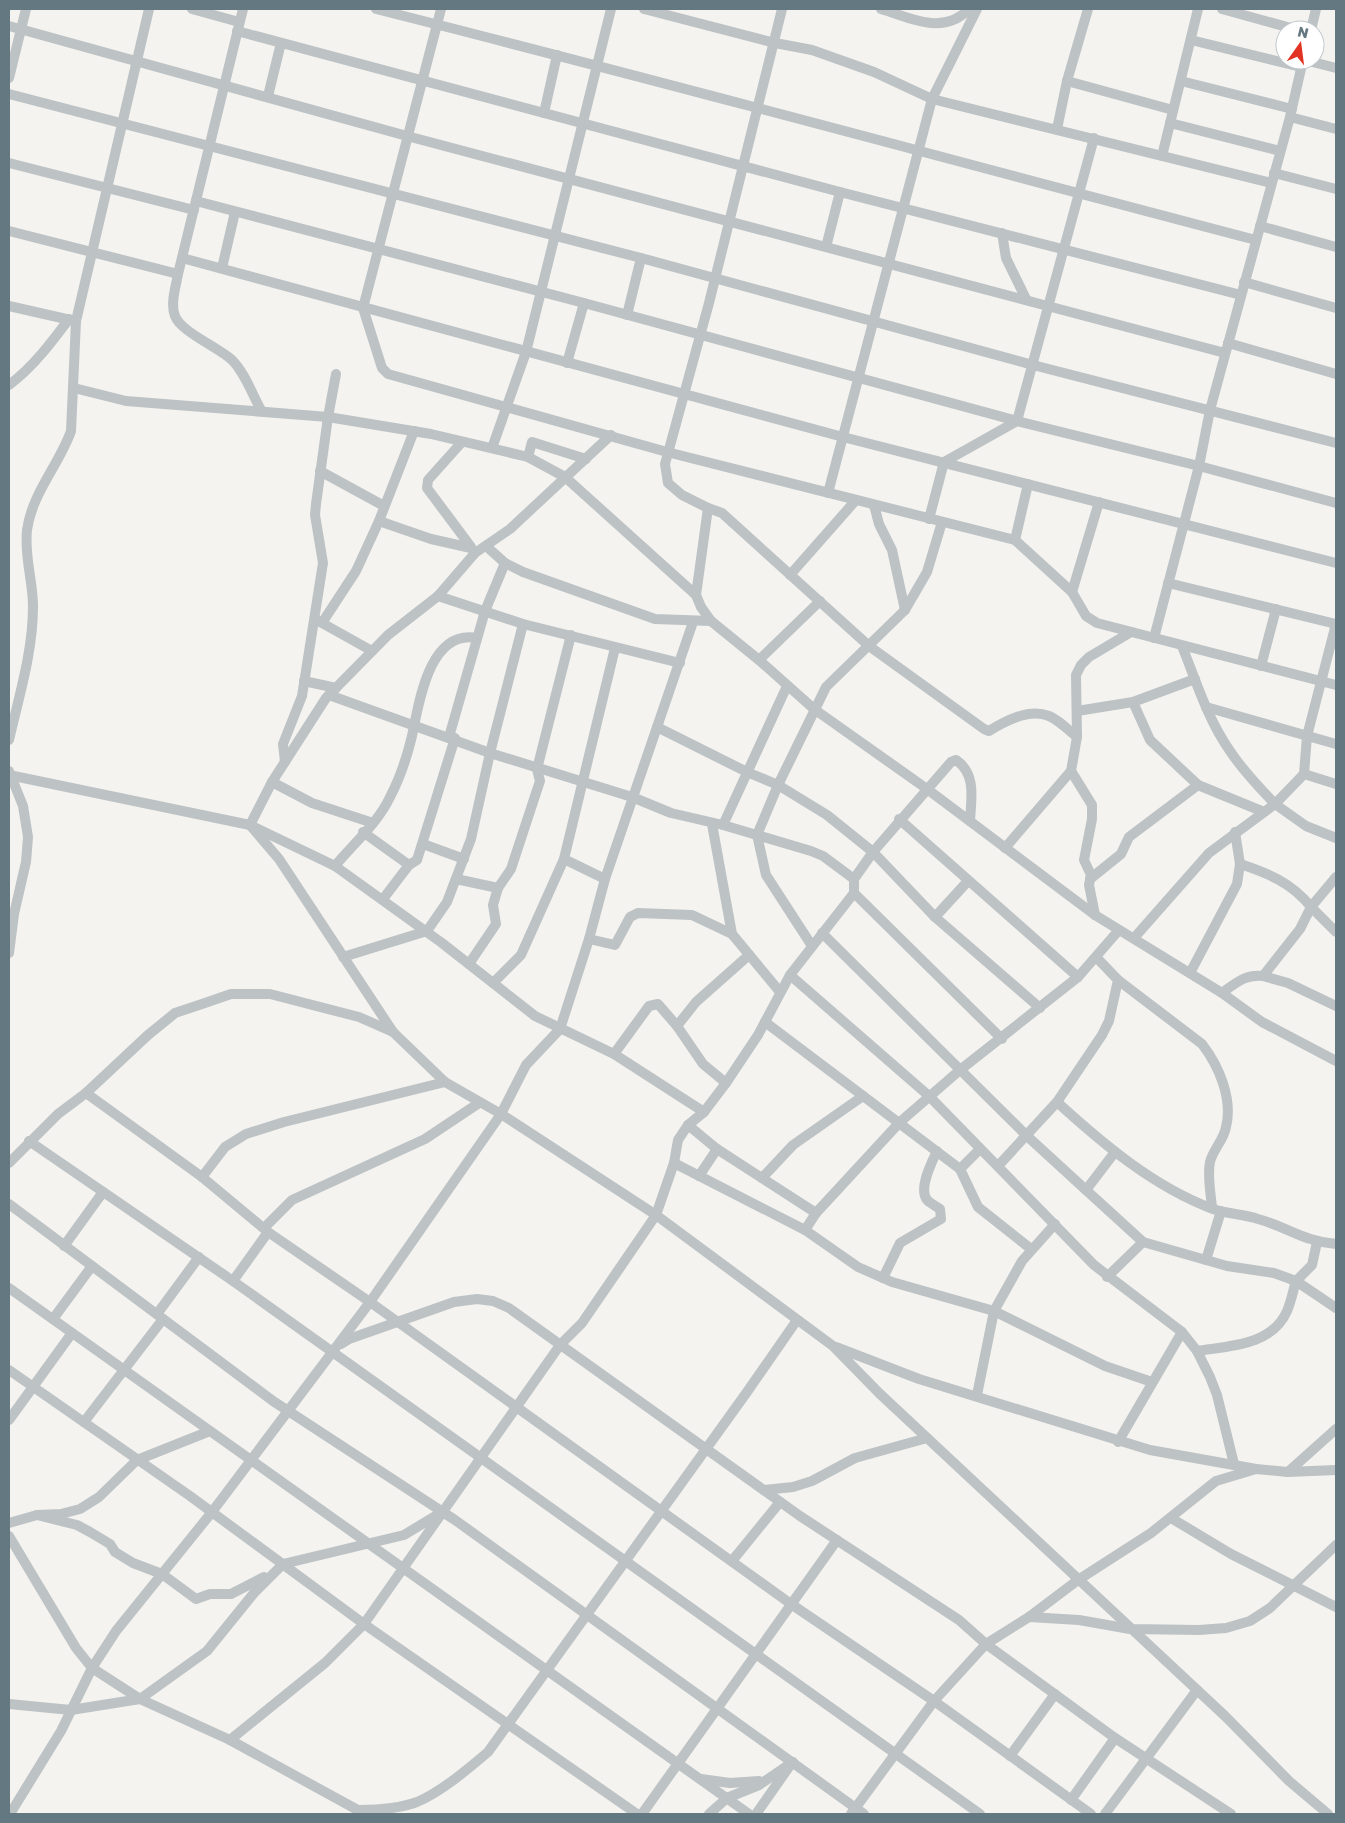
<svg xmlns="http://www.w3.org/2000/svg" width="1345" height="1823" font-family="'Golos Text',sans-serif">
<style>
.lines{fill:none;stroke-linecap:round;stroke-linejoin:round}
.minor{stroke:#bdc2c4;stroke-width:10}
</style>
<rect width="100%" height="100%" fill="#f4f3f0"/>
<g class="lines">
<g class="minor">
<path d="M192,9L239,22"/>
<path d="M243,9L178,274C176,286 170,304 175,316C181,332 218,347 232,360C245,373 252,394 261,410"/>
<path d="M376,9C670,83 962,163 1256,240"/>
<path d="M441,9L363,308L382,368L388,374L667,452L1015,540L1028,484"/>
<path d="M644,9L775,43L812,50L874,72L932,99L1271,183"/>
<path d="M782,9L709,303L665,464L668,483L682,495L708,508L696,595L701,607L711,621L759,660L814,709L927,789L1095,915L1222,993L1262,1022L1336,1061"/>
<path d="M881,9C912,18 943,36 969,9"/>
<path d="M1222,9L1298,30"/>
<path d="M9,26L407,136L1225,353"/>
<path d="M1311,30L1316,9"/>
<path d="M237,31L840,192L1241,295"/>
<path d="M1191,40L1301,67"/>
<path d="M1305,60L1336,68"/>
<path d="M9,78L26,9"/>
<path d="M1067,81L1173,110"/>
<path d="M1181,81L1292,109"/>
<path d="M9,94L641,258L1033,365L1336,443"/>
<path d="M268,96L281,43"/>
<path d="M544,113L557,55"/>
<path d="M1290,117L1336,129"/>
<path d="M1170,123L1280,151"/>
<path d="M1057,129L1067,81L1088,9"/>
<path d="M1162,156L1198,9"/>
<path d="M9,163L194,210"/>
<path d="M1274,173L1336,189"/>
<path d="M196,201L584,303L1017,421L1199,466L1336,503"/>
<path d="M1260,226L1336,247"/>
<path d="M9,231L178,274"/>
<path d="M1002,233L1006,258L1026,299"/>
<path d="M826,247L840,192"/>
<path d="M182,258L843,437L1336,563"/>
<path d="M222,268L235,212"/>
<path d="M1244,282L1336,308"/>
<path d="M9,306L75,321"/>
<path d="M627,315L641,258"/>
<path d="M1228,343L1336,374"/>
<path d="M567,363L584,303"/>
<path d="M9,385C33,367 51,343 69,319"/>
<path d="M74,388L126,401L328,417L431,434L528,457L565,477L696,595"/>
<path d="M611,435L510,529L475,553L438,596L388,635L326,698L272,782L250,825L279,859L393,1032L445,1082L501,1114L656,1215L833,1346L879,1393L1225,1716L1289,1781L1328,1814"/>
<path d="M462,442L428,480L427,488L471,547"/>
<path d="M492,448L526,352L611,9"/>
<path d="M528,457L532,442L586,459"/>
<path d="M320,471L384,506"/>
<path d="M828,493L932,99L977,9"/>
<path d="M874,505L879,524L892,550L905,610"/>
<path d="M708,508L722,513L869,646L984,729L989,731C1005,721 1029,708 1049,716C1059,720 1068,730 1077,737"/>
<path d="M929,519L944,462L1017,421L1094,138"/>
<path d="M379,521L431,539L471,548"/>
<path d="M1015,540L1072,592L1086,616L1097,623L1336,685"/>
<path d="M486,546L505,563L523,572L655,619L711,621"/>
<path d="M790,575L856,500"/>
<path d="M1168,583L1336,624"/>
<path d="M1072,592L1099,502"/>
<path d="M438,596L523,624L680,663"/>
<path d="M315,619L322,623L356,571L379,521L414,431"/>
<path d="M322,623L372,651"/>
<path d="M1154,638L1199,466L1210,410L1290,117L1303,60"/>
<path d="M1182,646C1196,681 1208,720 1230,751C1243,771 1259,787 1275,804L1304,774L1307,736L1336,624"/>
<path d="M759,660L820,601"/>
<path d="M1261,666L1276,609"/>
<path d="M304,681L336,688"/>
<path d="M329,695L490,753L632,797L671,813L723,825L811,851L823,856L854,879"/>
<path d="M1133,702L1150,740L1198,785"/>
<path d="M1206,707L1336,744"/>
<path d="M1077,711L1133,702L1195,679"/>
<path d="M657,727L747,772L778,785L827,815L873,852L935,917L1040,1008"/>
<path d="M449,737L485,611L505,563"/>
<path d="M9,740C19,696 33,652 33,606C33,581 24,556 27,530C32,493 59,465 71,431L76,321L149,9"/>
<path d="M285,762L283,744L302,696L323,563L315,515L316,504L328,417L336,374"/>
<path d="M1071,771L1092,805V819L1084,860L1091,875L1089,885L1095,915"/>
<path d="M1304,774L1336,784"/>
<path d="M9,775L250,825L335,866L442,943L535,1016L614,1054L704,1112"/>
<path d="M272,782L312,803L373,823"/>
<path d="M899,819L1078,977"/>
<path d="M712,824L732,934L780,992"/>
<path d="M723,825L787,686"/>
<path d="M363,832L409,865"/>
<path d="M423,844L464,859"/>
<path d="M1005,848L1071,771L1077,737L1076,675L1081,665L1089,657L1131,632"/>
<path d="M564,859L605,879"/>
<path d="M1240,864C1268,873 1292,883 1311,907L1336,877"/>
<path d="M335,866C353,844 378,823 390,797C400,778 407,757 412,736C419,703 429,629 477,638"/>
<path d="M456,879L498,888"/>
<path d="M1090,879L1121,854L1129,837L1198,785L1264,812"/>
<path d="M854,893L1002,1039"/>
<path d="M383,899L409,865L417,860L455,738"/>
<path d="M935,917L968,881"/>
<path d="M822,933L1027,1136L1086,1190"/>
<path d="M1134,938L1209,853L1275,804L1306,826L1336,838"/>
<path d="M589,939L615,945L630,917L638,913L692,915L732,934"/>
<path d="M812,946L766,875L757,835L778,785L826,687L905,610L927,572L942,522"/>
<path d="M9,953L14,914L26,862L28,837L23,806L9,771"/>
<path d="M343,957L427,931L447,902L471,839L490,753L523,624"/>
<path d="M469,964L496,924L493,905L498,888L511,869L537,790L540,781L537,769L571,635"/>
<path d="M1190,973L1237,884L1240,864L1235,832"/>
<path d="M790,975L929,1096L1094,1265L1182,1332L1197,1351L1210,1377L1217,1395L1234,1464"/>
<path d="M1263,976L1288,983L1336,1006"/>
<path d="M1118,980L1202,1044C1219,1066 1233,1099 1226,1127C1224,1140 1213,1149 1210,1162C1207,1176 1211,1194 1212,1208"/>
<path d="M493,983L521,955L564,859L615,648"/>
<path d="M1222,993C1236,983 1245,974 1263,976L1300,929L1311,907L1336,932"/>
<path d="M765,1022L960,1169L980,1149"/>
<path d="M677,1026L703,1064L726,1083"/>
<path d="M614,1054L649,1006L658,1004L677,1026L696,1002L749,955"/>
<path d="M86,1093L202,1177L268,1232L370,1302L791,1604L934,1701L1091,1814"/>
<path d="M1057,1102C1103,1144 1154,1187 1213,1209C1227,1214 1243,1214 1258,1219C1288,1227 1302,1241 1336,1244"/>
<path d="M688,1125L717,1149L816,1213"/>
<path d="M29,1141L233,1281L980,1814"/>
<path d="M1115,1152L1086,1190L1143,1242"/>
<path d="M9,1163L58,1114L86,1093L148,1035L175,1013L199,1005L231,994H270L359,1017L393,1032"/>
<path d="M674,1163L805,1230L858,1267L892,1282L994,1311L1105,1366L1152,1382"/>
<path d="M998,1166L1057,1102L1102,1035L1109,1021L1118,980L1097,958"/>
<path d="M960,1169L978,1207L1031,1249"/>
<path d="M699,1176L717,1149"/>
<path d="M202,1177L225,1147L246,1134L284,1122L445,1082"/>
<path d="M762,1178L793,1145L863,1096"/>
<path d="M9,1204L273,1401L455,1520L864,1814"/>
<path d="M264,1228L292,1200L425,1139L479,1103"/>
<path d="M805,1230L816,1213L900,1122L960,1070L1078,977L1119,930"/>
<path d="M64,1246L103,1192"/>
<path d="M1206,1260L1221,1211"/>
<path d="M1107,1277L1143,1242L1227,1266L1274,1273L1296,1281L1312,1265L1317,1242"/>
<path d="M883,1278L900,1243L941,1219L940,1209C936,1206 930,1203 927,1200C918,1188 932,1162 937,1151"/>
<path d="M233,1281L268,1232"/>
<path d="M9,1288L749,1814"/>
<path d="M157,1314L199,1257"/>
<path d="M53,1319L92,1266"/>
<path d="M341,1344L349,1339L454,1302L477,1299L493,1301L509,1308L800,1516L959,1620L986,1644L1115,1738L1231,1814"/>
<path d="M836,1347L919,1379L1150,1450L1256,1469L1288,1472L1336,1470"/>
<path d="M1197,1351C1228,1346 1272,1346 1287,1311C1291,1302 1293,1291 1296,1281L1336,1308"/>
<path d="M9,1370L190,1496L364,1624L637,1814"/>
<path d="M977,1395L994,1311L1022,1261L1055,1224"/>
<path d="M9,1420L72,1333"/>
<path d="M84,1422L163,1319"/>
<path d="M1118,1442L1182,1332"/>
<path d="M1288,1472L1336,1429"/>
<path d="M764,1490L793,1487L812,1481L855,1458L927,1438"/>
<path d="M37,1515L77,1525L90,1532L110,1544L115,1552L133,1563L162,1574L196,1599L210,1594H231L264,1577"/>
<path d="M1171,1518L1231,1554L1336,1607"/>
<path d="M9,1523L37,1515L61,1514L80,1509L99,1497L137,1460L210,1431"/>
<path d="M9,1536L76,1648L92,1668L140,1699L230,1740L365,1814"/>
<path d="M732,1561L780,1502"/>
<path d="M1029,1617L1079,1620L1130,1629L1199,1630L1226,1628L1250,1621L1270,1608L1336,1545"/>
<path d="M9,1704L71,1710L140,1699L207,1651L254,1593L283,1564L404,1535L437,1515"/>
<path d="M230,1740L325,1663L364,1624L560,1345L582,1323L656,1215L674,1163L678,1140L688,1125L704,1112L726,1083L758,1035L790,975L854,893V879L873,852L951,762L956,760C977,774 971,800 970,821"/>
<path d="M1010,1756L1055,1694"/>
<path d="M701,1779L730,1783L759,1781"/>
<path d="M1071,1800L1115,1738"/>
<path d="M359,1810C379,1810 398,1809 417,1802C441,1792 468,1769 488,1752L747,1392L797,1320"/>
<path d="M10,1814L61,1731L92,1668L116,1631L212,1512L370,1302L501,1114L526,1065L560,1029L589,939L605,879L693,622"/>
<path d="M642,1814L837,1540"/>
<path d="M709,1814L727,1798L759,1785L793,1762"/>
<path d="M756,1814L789,1767"/>
<path d="M851,1814L934,1701L986,1644L1029,1617L1078,1580L1151,1533L1216,1481L1256,1469"/>
<path d="M1105,1814L1197,1690"/>
</g>
</g>
<rect width="1345" height="1823" fill="none" stroke="#637881" stroke-width="20"/>
<g transform="translate(1300 45) rotate(14)"><circle r="24" fill="#ffffff" stroke="#c1c9cd"/>
<path d="M0-4L9 19L0 12L-9 19Z" fill="#e23222"/>
<text y="-8" font-size="14" font-weight="bold" text-anchor="middle" fill="#637881">N</text>
</g>
</svg>
